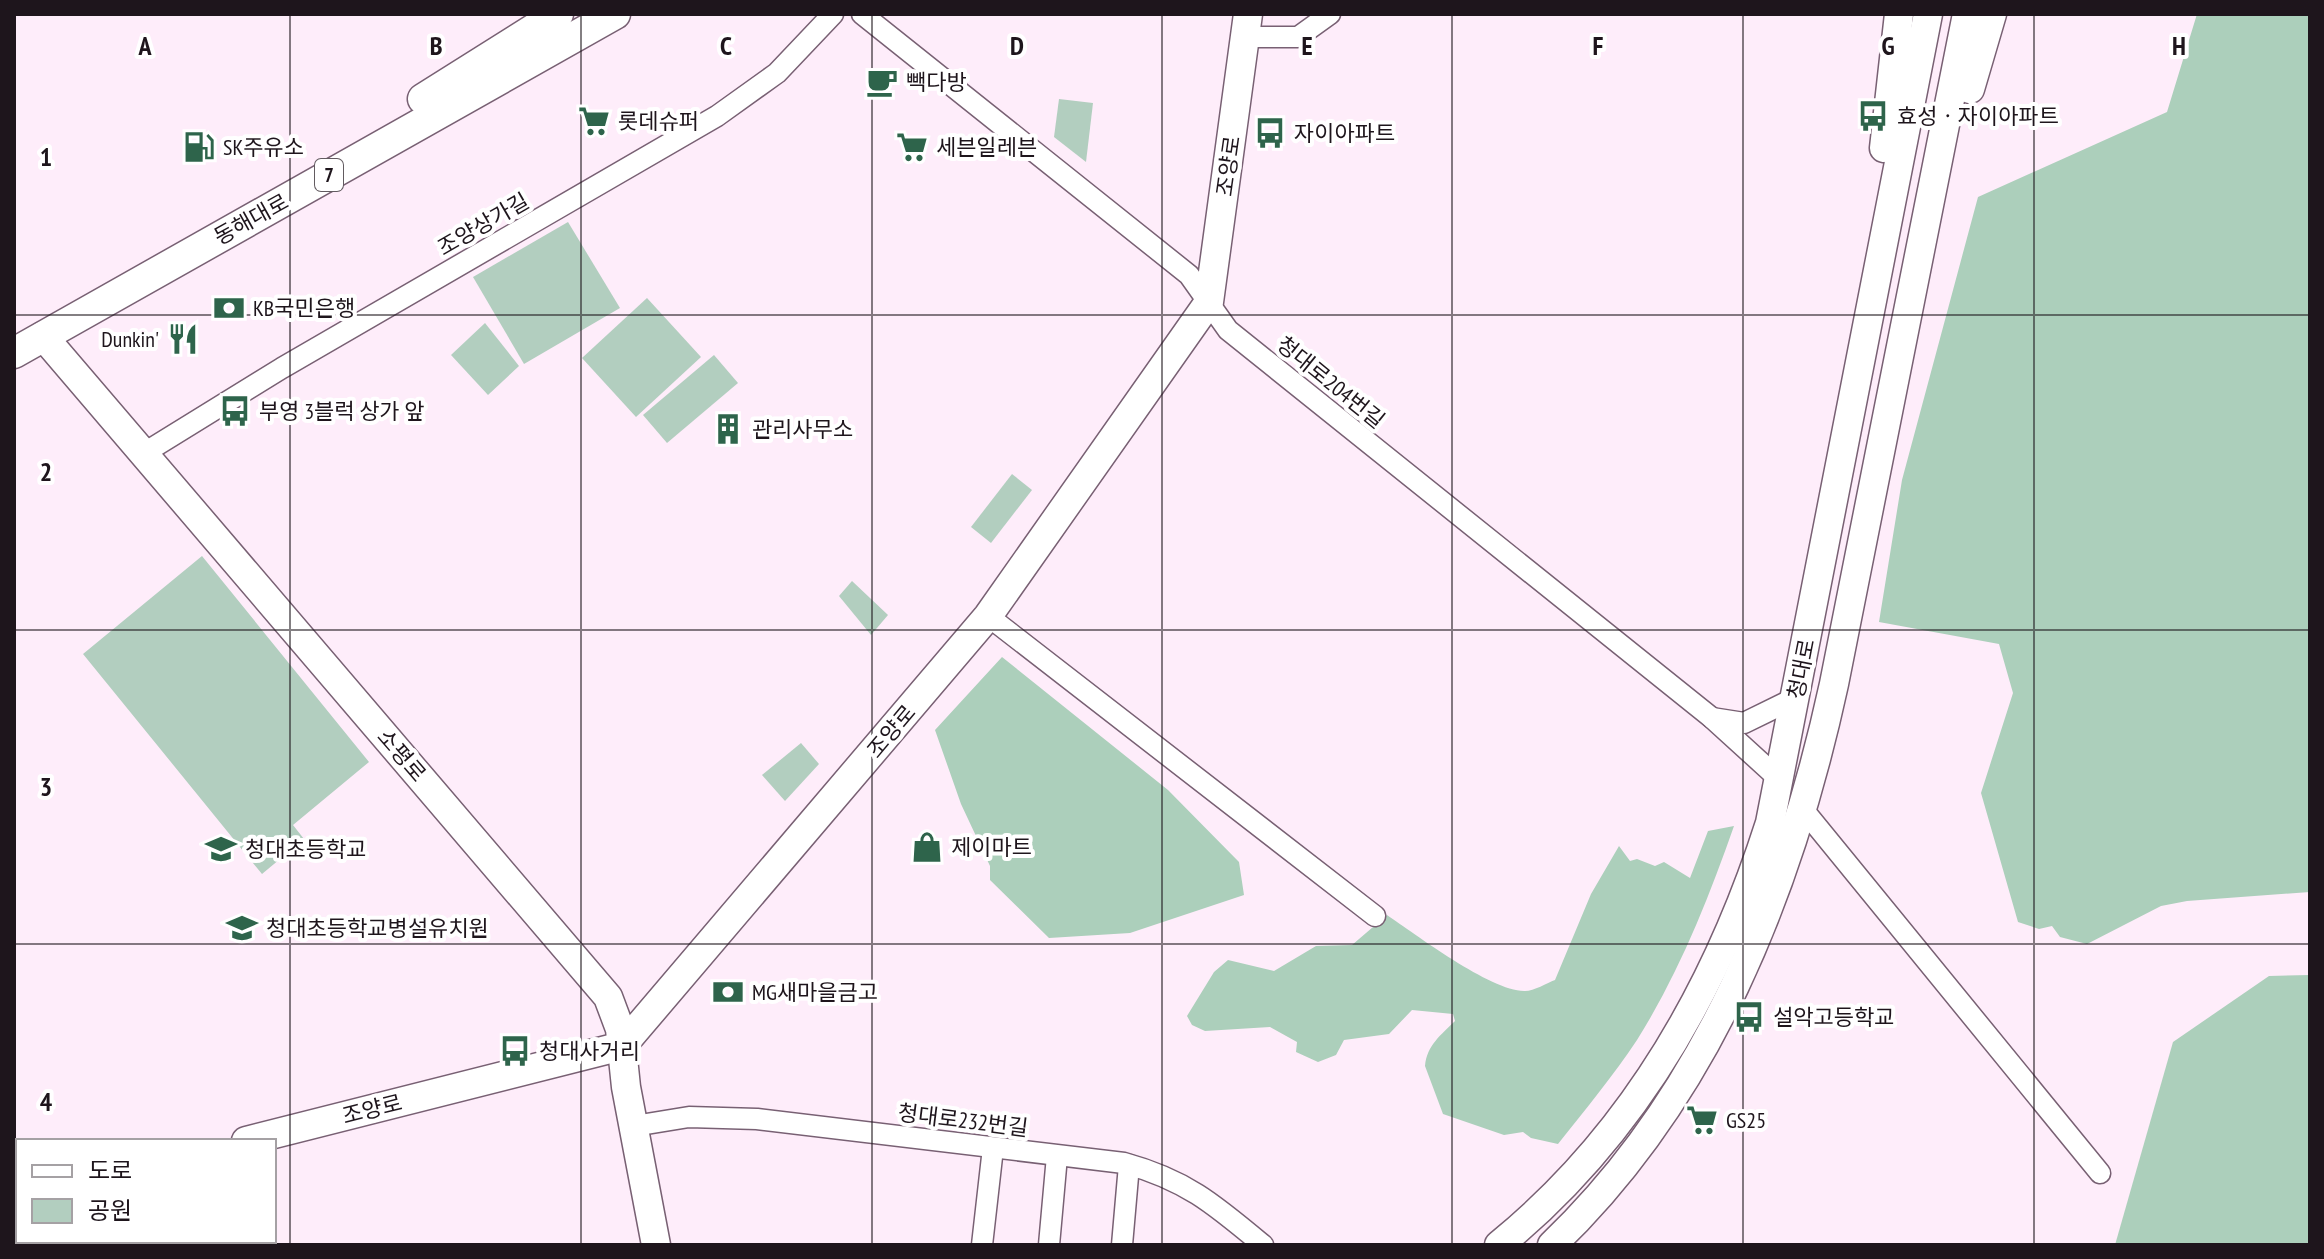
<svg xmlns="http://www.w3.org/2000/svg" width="2324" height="1259" font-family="'PT Sans Narrow','Noto Sans KR',sans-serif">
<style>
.green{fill:#b2cebf}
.forest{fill:#accfbb}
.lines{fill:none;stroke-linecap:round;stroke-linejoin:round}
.street-casing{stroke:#786073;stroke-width:23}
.secondary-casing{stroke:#786073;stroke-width:31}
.primary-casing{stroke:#786073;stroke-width:33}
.street{stroke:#fff;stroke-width:20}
.secondary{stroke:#fff;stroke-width:28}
.primary{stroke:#fff;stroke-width:30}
.grid{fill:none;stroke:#1e151c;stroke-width:2;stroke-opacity:0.55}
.labels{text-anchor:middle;stroke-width:8;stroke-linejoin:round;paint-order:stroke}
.shield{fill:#fff;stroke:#625b60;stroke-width:2}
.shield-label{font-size:20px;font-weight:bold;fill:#1e151c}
.poi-label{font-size:22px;fill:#1e151c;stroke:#fff;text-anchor:start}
.street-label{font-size:22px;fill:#1e151c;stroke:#fff}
.grid-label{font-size:26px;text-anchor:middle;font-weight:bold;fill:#1e151c;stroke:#fff;stroke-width:8;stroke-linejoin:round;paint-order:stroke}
</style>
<rect width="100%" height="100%" fill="#feedfa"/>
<g class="green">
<path d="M1059,99L1093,103L1086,162L1054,137Z"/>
<path d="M568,222L620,308L524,364L473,277Z"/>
<path d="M647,298L701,357L636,417L582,358Z"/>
<path d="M485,323L519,366L488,395L451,355Z"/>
<path d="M714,355L738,383L667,443L643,415Z"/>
<path d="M1012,474L1032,490L991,543L971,527Z"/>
<path d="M202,556L369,762L293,825L304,839L262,874L83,654Z"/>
<path d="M852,581L888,615L871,635L839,596Z"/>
<path d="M801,743L819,764L785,801L762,775Z"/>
</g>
<g class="forest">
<path d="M2197,14H2310V892L2187,901L2161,906L2087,944L2060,937L2052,926L2039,929L2018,922L1981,793L2013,693L1999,644L1879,622L1902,480L1978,197L2167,112Z"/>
<path d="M1002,657L1168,790L1239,862L1244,895L1130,933L1049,938L990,880V866L961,804L935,730Z"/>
<path d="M1734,826C1708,900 1679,973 1637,1040C1613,1076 1585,1110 1558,1144L1531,1138L1523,1132L1504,1135L1443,1114L1425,1066C1427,1045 1441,1035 1455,1021L1453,1014L1412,1010L1389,1034L1344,1040L1336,1055L1318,1062L1296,1052L1297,1042L1270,1027L1205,1031L1192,1025L1187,1016L1214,972L1228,960L1274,971L1316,946L1352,945L1387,915C1415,934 1492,992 1525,991C1534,991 1547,983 1555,980L1591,894L1619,846L1630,861L1637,859L1655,866L1664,862L1690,878L1708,831Z"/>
<path d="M2310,975V1245H2115L2173,1042L2269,976Z"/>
</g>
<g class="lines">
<defs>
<g id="street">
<path d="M862,14L1189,275L1228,330L1712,718L1779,779"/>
<path d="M1245,37H1298L1330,14"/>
<path d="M141,455L282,368L717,116L777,73L833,14"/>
<path d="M988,616L1375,916"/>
<path d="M1712,718L1744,723L1795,698"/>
<path d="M1802,808L2100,1173"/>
<path d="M634,1126L689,1117L757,1119L1124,1163C1186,1180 1214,1204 1263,1245"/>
<path d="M982,1245L993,1148"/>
<path d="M1049,1245L1057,1156"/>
<path d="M1122,1245L1129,1165"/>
</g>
<g id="secondary">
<path d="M1970,89L1992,14"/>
<path d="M1884,148L1899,14"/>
<path d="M43,336L608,997L620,1029L626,1087L656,1245"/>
<path d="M246,1141L622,1046L988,616L1209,302L1248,14"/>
<path d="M14,1199L18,1198"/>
<path d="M1499,1245C1633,1136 1718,986 1770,823L1928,14"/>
<path d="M1552,1245C1708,1096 1789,891 1834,684L1967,14"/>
</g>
<g id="primary">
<path d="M423,99L558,14"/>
<path d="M14,353L615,14"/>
</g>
</defs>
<use href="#street" class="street-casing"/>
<use href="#secondary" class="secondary-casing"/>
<use href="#primary" class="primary-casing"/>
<use href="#street" class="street"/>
<use href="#secondary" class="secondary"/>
<use href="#primary" class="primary"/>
</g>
<path class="grid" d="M290,14V1245M581,14V1245M872,14V1245M1162,14V1245M1452,14V1245M1743,14V1245M2034,14V1245M14,315H2310M14,630H2310M14,944H2310"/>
<defs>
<symbol id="cafe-bare" viewBox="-9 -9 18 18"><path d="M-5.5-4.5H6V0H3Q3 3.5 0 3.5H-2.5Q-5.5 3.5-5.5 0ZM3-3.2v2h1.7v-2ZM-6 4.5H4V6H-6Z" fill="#2e644b" stroke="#fff" stroke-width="2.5" paint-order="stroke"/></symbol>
<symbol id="bus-bare" viewBox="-9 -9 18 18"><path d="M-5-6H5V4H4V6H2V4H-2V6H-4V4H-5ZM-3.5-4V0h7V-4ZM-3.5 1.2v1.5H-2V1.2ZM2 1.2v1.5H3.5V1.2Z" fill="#2e644b" stroke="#fff" stroke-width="2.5" paint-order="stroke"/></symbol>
<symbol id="supermarket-bare" viewBox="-9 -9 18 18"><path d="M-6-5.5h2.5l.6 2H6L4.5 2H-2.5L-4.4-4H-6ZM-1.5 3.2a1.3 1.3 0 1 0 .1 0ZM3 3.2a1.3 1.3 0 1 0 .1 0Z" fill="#2e644b" stroke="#fff" stroke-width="2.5" paint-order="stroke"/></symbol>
<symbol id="fuel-bare" viewBox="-9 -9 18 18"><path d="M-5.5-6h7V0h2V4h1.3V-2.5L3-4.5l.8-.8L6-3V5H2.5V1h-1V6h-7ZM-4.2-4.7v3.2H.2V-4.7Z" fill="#2e644b" stroke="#fff" stroke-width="2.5" paint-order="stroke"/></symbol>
<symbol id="bank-bare" viewBox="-9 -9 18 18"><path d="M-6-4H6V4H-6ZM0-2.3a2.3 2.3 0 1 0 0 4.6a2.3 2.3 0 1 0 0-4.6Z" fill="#2e644b" stroke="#fff" stroke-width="2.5" paint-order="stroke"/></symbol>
<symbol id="restaurant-bare" viewBox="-9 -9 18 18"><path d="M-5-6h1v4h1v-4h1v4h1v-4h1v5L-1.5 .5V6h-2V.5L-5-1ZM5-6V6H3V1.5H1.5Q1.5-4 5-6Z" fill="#2e644b" stroke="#fff" stroke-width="2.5" paint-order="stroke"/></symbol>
<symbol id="building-bare" viewBox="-9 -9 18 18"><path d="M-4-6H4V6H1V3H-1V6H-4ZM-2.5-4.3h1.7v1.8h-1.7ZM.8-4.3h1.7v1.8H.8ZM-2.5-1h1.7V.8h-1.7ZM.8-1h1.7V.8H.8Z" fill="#2e644b" stroke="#fff" stroke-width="2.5" paint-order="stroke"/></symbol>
<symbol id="shop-bare" viewBox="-9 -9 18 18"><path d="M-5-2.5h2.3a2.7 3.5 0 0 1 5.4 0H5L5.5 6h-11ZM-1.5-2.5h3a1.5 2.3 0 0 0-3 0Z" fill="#2e644b" stroke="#fff" stroke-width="2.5" paint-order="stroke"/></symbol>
<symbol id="school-bare" viewBox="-9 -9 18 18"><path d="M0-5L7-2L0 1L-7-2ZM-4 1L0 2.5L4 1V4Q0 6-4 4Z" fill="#2e644b" stroke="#fff" stroke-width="2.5" paint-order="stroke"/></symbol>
</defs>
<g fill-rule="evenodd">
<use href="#cafe-bare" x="860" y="60" width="44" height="44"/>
<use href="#bus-bare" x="1851" y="94" width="44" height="44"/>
<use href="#supermarket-bare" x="572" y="99" width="44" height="44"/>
<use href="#bus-bare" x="1248" y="111" width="44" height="44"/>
<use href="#fuel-bare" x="177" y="125" width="44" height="44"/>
<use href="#supermarket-bare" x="890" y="125" width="44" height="44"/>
<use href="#bank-bare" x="207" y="286" width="44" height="44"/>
<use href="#restaurant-bare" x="161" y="317" width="44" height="44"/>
<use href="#bus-bare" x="213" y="389" width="44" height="44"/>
<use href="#building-bare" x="706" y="407" width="44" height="44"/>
<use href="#shop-bare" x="905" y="825" width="44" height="44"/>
<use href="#school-bare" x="199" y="827" width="44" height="44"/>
<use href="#school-bare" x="220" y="906" width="44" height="44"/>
<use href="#bank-bare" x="706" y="970" width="44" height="44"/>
<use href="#bus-bare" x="1727" y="995" width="44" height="44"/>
<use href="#bus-bare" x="493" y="1029" width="44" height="44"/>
<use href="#supermarket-bare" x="1680" y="1098" width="44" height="44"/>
</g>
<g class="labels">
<rect class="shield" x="315" y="159" width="28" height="32" rx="6"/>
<g class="shield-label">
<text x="329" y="182">7</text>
</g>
<g class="poi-label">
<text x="906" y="90">빽다방</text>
<text x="1897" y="124">효성ㆍ자이아파트</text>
<text x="618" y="129">롯데슈퍼</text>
<text x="1294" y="141">자이아파트</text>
<text x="223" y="155">SK주유소</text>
<text x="936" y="155">세븐일레븐</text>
<text x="253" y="316">KB국민은행</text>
<text x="159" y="347" text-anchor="end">Dunkin'</text>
<text x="259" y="419">부영 3블럭 상가 앞</text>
<text x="752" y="437">관리사무소</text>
<text x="951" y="855">제이마트</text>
<text x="245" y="857">청대초등학교</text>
<text x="266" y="936">청대초등학교병설유치원</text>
<text x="752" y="1000">MG새마을금고</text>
<text x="1773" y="1025">설악고등학교</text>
<text x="539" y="1059">청대사거리</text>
<text x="1726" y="1128">GS25</text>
</g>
<g class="street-label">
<text transform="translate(1228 166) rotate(-82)" y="8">조양로</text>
<text transform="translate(251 219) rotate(-29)" y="8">동해대로</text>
<text transform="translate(483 224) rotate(-30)" y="8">조양상가길</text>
<text transform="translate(1331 382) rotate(39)" y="8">청대로204번길</text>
<text transform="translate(1801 669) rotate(-79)" y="8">청대로</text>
<text transform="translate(891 731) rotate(-50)" y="8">조양로</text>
<text transform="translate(402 755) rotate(49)" y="8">소평로</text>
<text transform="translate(372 1109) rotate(-14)" y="8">조양로</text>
<text transform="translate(963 1120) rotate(7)" y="8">청대로232번길</text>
</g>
</g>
<g class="grid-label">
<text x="145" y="55">A</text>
<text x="436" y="55">B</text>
<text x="726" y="55">C</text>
<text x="1017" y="55">D</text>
<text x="1307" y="55">E</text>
<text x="1598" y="55">F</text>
<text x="1888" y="55">G</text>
<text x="2179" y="55">H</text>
<text x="46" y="166">1</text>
<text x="46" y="481">2</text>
<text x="46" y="796">3</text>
<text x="46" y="1111">4</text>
</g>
<rect width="2324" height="1259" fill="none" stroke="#1e151c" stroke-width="32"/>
<rect x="16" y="1139" width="260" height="104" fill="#ffffff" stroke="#a5a1a4" stroke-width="2"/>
<rect x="32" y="1165" width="40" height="12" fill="#ffffff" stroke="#a5a1a4" stroke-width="2"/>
<text x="88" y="1179" font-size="24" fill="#1e151c">도로</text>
<rect x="32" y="1199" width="40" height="24" fill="#b2cebf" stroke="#a5a1a4" stroke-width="2"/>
<text x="88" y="1219" font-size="24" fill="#1e151c">공원</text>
</svg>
